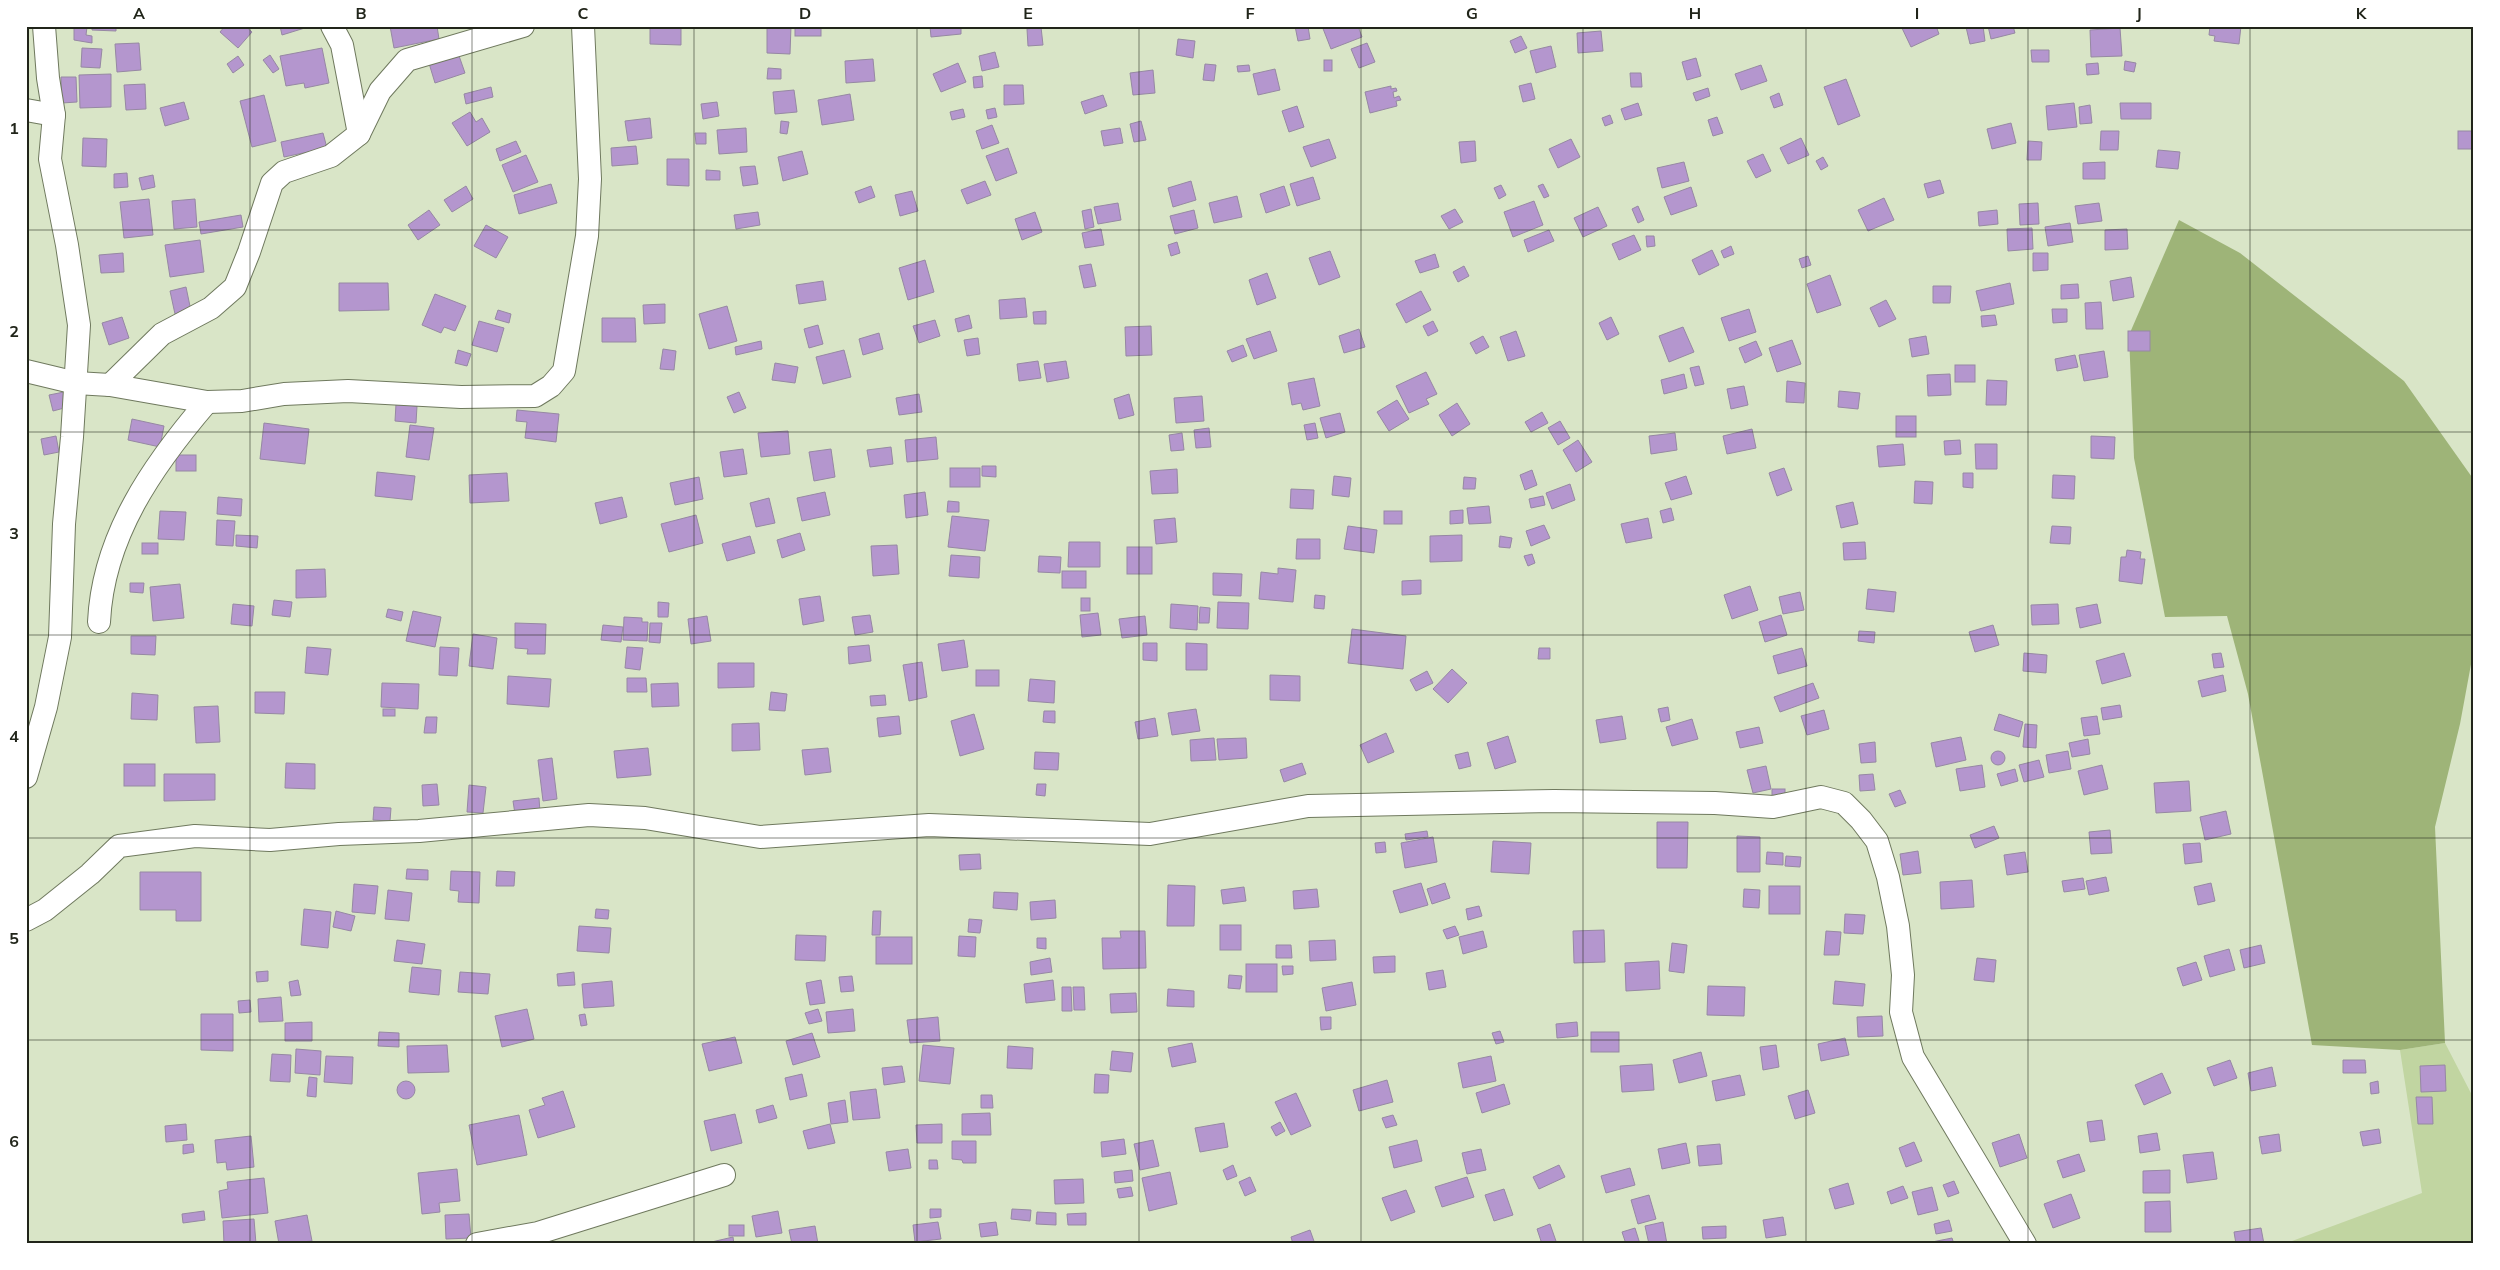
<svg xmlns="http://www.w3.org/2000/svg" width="2500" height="1270" font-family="Mulish,sans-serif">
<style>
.green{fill:#c1d5a1}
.forest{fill:#9eb478}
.building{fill:#b496ce;stroke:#9688a3}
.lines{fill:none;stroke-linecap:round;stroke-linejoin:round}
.minor-casing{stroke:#6f795e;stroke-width:24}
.minor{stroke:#fff;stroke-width:22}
.grid{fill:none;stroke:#21251a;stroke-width:1;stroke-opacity:0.55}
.neatline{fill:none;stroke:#21251a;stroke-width:2}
.grid-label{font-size:16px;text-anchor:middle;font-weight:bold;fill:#21251a}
</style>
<rect width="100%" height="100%" fill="#d9e5c7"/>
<path class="green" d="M2445,1043L2474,1099V1244H2284L2422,1193L2400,1050Z"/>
<path class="forest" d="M2179,220L2240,253L2404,381L2474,480V648L2460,724L2435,827L2445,1043L2400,1050L2312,1045L2248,694L2227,616L2165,617L2134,458L2129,335Z"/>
<g class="building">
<path d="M92,26H116V31L92,30Z"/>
<path d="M225,26H245L252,32L238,48L220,32Z"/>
<path d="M280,26H308V27L282,35Z"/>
<path d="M390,26H437L439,39L394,48Z"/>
<path d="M650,26H681V45L650,44Z"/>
<path d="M767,26H791L790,54L767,53Z"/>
<rect x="795" y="26" width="26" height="10"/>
<path d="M930,26H961V34L931,37Z"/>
<path d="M1295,26H1308L1310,39L1298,41Z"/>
<path d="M1322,26H1358L1362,37L1331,49Z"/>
<path d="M1901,26H1936L1939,34L1911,47Z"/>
<path d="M1983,26L1985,41L1970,44L1966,27Z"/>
<path d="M1988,26H2013L2015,33L1991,39Z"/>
<path d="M2210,26H2241L2239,44L2214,41L2215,36L2209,35Z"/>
<path d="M74,27H87L86,35L92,36V43L74,40Z"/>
<path d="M1041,27L1043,45L1028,46L1027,29Z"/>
<path d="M2120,28L2122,56L2091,57L2090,30Z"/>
<path d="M1601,31L1603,51L1578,53L1577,33Z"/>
<path d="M1521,36L1527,48L1515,53L1510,41Z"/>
<path d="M1178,39L1195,41L1193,58L1176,55Z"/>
<path d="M139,43L141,70L117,72L115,44Z"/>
<path d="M1367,43L1375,62L1359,68L1351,49Z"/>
<path d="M1551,46L1556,67L1536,73L1530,51Z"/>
<path d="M82,48L102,49L100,68L81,67Z"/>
<path d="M322,48L329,83L305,88L304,83L286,86L280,56Z"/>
<path d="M457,50L465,73L435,83L428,60Z"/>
<path d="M2031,50H2049V62H2032Z"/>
<path d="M995,52L999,67L982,71L979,56Z"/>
<path d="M270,55L279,69L273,73L263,60Z"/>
<path d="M238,56L244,65L233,73L227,64Z"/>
<path d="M1696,58L1701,76L1687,80L1682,62Z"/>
<path d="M873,59L875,81L846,83L845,61Z"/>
<rect x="1324" y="60" width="8" height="11"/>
<path d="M2125,61L2136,63L2134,72L2124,70Z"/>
<path d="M958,63L966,82L941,92L933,74Z"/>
<path d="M2098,63L2099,74L2087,75L2086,64Z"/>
<path d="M1205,64L1216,65L1214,81L1203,80Z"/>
<path d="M1249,65L1250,71L1238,72L1237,66Z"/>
<path d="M1761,65L1767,81L1741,90L1735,74Z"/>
<path d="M768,68L781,69V79H767Z"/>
<path d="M1275,69L1280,90L1258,95L1253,74Z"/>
<path d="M1153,70L1155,93L1133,95L1130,73Z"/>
<path d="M1630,73H1641L1642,87H1631Z"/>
<path d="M111,74V107L80,108L79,75Z"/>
<path d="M982,76L983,87L974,88L973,77Z"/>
<path d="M61,77H76L77,102L62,103Z"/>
<path d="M1846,79L1860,116L1838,125L1824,87Z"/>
<path d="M1531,83L1535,99L1523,102L1519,86Z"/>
<path d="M145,84L146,109L126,110L124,85Z"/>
<path d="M1004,85H1023L1024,104L1004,105Z"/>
<path d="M1391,86V89L1396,88L1397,91L1393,92L1394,98L1399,96L1401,100L1396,101L1397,106L1370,113L1365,92Z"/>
<path d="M491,87L493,97L466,104L464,94Z"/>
<path d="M1708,88L1710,96L1696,101L1693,93Z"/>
<path d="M794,90L797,112L775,114L773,92Z"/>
<path d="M1779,93L1783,105L1774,108L1770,97Z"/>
<path d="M850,94L854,120L822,125L818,100Z"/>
<path d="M264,95L276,141L252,147L240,101Z"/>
<path d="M1103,95L1107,106L1085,114L1081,102Z"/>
<path d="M184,102L189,119L165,126L160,108Z"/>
<path d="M717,102L719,116L703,119L701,104Z"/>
<path d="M1638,103L1642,115L1625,120L1621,109Z"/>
<path d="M2074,103L2077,127L2048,130L2046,106Z"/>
<path d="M2120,103H2151V119H2121Z"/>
<path d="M2090,105L2092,123L2080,124L2079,107Z"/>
<path d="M1297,106L1304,127L1289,132L1282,111Z"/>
<path d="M995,108L997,117L988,119L986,110Z"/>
<path d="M963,109L965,117L952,120L950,112Z"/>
<path d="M470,112L476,122L482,118L490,132L467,146L452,123Z"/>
<path d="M1610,115L1613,123L1605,126L1602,118Z"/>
<path d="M1717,117L1723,133L1713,136L1708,120Z"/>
<path d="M650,118L652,138L628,141L625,121Z"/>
<path d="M781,121L789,122L787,134L780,133Z"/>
<path d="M1141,121L1146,140L1134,142L1130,124Z"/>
<path d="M2011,123L2016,143L1992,149L1987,129Z"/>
<path d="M992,125L999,143L982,149L976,131Z"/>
<path d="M746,128L747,152L719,154L717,130Z"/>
<path d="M1120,128L1123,143L1104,146L1101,131Z"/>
<path d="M2101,131H2119L2118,150H2100Z"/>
<rect x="2458" y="131" width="16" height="18"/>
<path d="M323,133L327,148L284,157L281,142Z"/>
<path d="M695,133H706V144H696Z"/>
<path d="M83,138L107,139L106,167L82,166Z"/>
<path d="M1801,138L1809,155L1788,164L1780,148Z"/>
<path d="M1329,139L1336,158L1311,167L1303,147Z"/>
<path d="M1571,139L1580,157L1558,168L1549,149Z"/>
<path d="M516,141L521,152L500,161L496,149Z"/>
<path d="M1475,141L1476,161L1461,163L1459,142Z"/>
<path d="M2028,141L2042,142L2041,160H2027Z"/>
<path d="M636,146L638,164L612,166L611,148Z"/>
<path d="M1008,148L1017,173L996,181L986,156Z"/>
<path d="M2158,150L2180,152L2178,169L2156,167Z"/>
<path d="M802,151L808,174L783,181L778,157Z"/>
<path d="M1763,154L1771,171L1756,178L1747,161Z"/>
<path d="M526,155L538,182L513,192L502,165Z"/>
<path d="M1823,157L1828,166L1821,170L1816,161Z"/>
<path d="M667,159H689V186L667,185Z"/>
<path d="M1684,162L1689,181L1662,188L1657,168Z"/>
<path d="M2105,162V179H2083V163Z"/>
<path d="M755,166L758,184L743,186L740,167Z"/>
<path d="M706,170L720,171V180H706Z"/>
<path d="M127,173L128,187L114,188V174Z"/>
<path d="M153,175L155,187L142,190L139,178Z"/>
<path d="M1313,177L1320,199L1297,206L1290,184Z"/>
<path d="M1940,180L1944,193L1928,198L1924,184Z"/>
<path d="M985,181L991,195L967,204L961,190Z"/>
<path d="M1191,181L1196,200L1173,207L1168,188Z"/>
<path d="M551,184L557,203L519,214L514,195Z"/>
<path d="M1543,184L1549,196L1544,198L1538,186Z"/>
<path d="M1501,185L1506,195L1499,199L1494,188Z"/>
<path d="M466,186L473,199L452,212L444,200Z"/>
<path d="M871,186L875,197L859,203L855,192Z"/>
<path d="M1284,186L1290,205L1266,213L1260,194Z"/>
<path d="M1691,187L1697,206L1671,215L1664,197Z"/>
<path d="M912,191L918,211L900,216L895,195Z"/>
<path d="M1237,196L1242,217L1214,223L1209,203Z"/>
<path d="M1884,198L1894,220L1868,231L1858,210Z"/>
<path d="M149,199L153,235L124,238L120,202Z"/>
<path d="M195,199L197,227L174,229L172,201Z"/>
<path d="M1534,201L1543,225L1513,237L1504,212Z"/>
<path d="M1118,203L1121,220L1098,224L1094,207Z"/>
<path d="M2038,203L2039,224L2020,225L2019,204Z"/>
<path d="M2099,203L2102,221L2078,224L2075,206Z"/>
<path d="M1638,206L1644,220L1638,223L1632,209Z"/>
<path d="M1598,207L1607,226L1583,237L1574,218Z"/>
<path d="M1091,209L1094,227L1085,229L1082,211Z"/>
<path d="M1455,209L1463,222L1449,229L1441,216Z"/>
<path d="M429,210L440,225L418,240L408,225Z"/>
<path d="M1194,210L1198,228L1175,234L1170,216Z"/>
<path d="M1997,210L1998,224L1979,226L1978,212Z"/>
<path d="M758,212L760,225L736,229L734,215Z"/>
<path d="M1035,212L1042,232L1022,240L1015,219Z"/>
<path d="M241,215L243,227L201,234L199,222Z"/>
<path d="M2070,223L2073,242L2048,246L2045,227Z"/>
<path d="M486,225L508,237L496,258L474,246Z"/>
<path d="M2032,228L2033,249L2008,251L2007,229Z"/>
<path d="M1101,229L1104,245L1085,248L1082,233Z"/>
<path d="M2127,229L2128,249L2105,250V230Z"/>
<path d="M1549,230L1554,241L1528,252L1524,240Z"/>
<path d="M1634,235L1641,250L1619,260L1612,244Z"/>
<path d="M1646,236H1654L1655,246L1647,247Z"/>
<path d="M200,240L204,272L170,277L165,245Z"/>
<path d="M1177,242L1180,253L1171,256L1168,245Z"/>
<path d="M1731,246L1734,254L1724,258L1721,251Z"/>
<path d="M1712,250L1719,265L1699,275L1692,260Z"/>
<path d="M1330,251L1340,277L1319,285L1309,258Z"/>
<path d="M123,253L124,272L101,273L99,255Z"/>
<path d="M2033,253H2048V270L2033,271Z"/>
<path d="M1435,254L1439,267L1420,273L1415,261Z"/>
<path d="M1808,256L1811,265L1802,268L1799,259Z"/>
<path d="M925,260L934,292L908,300L899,268Z"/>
<path d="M1091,264L1096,286L1084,288L1079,266Z"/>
<path d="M1464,266L1469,276L1458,282L1453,272Z"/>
<path d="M1267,273L1276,298L1257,305L1249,280Z"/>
<path d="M1830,275L1841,305L1817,313L1807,284Z"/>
<path d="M2131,277L2134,297L2113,301L2110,281Z"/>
<path d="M823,281L826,300L799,304L796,285Z"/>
<path d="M339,283H388L389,310L339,311Z"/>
<path d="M2010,283L2014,304L1981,311L1976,291Z"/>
<path d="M2078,284L2079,298L2061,299V285Z"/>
<path d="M1933,286H1951L1950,303H1933Z"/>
<path d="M186,287L191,311L175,314L170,291Z"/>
<path d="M1421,291L1431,310L1406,323L1396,304Z"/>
<path d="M435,294L466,306L455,331L444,327L441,333L422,325Z"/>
<path d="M1025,298L1027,317L1000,319L999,300Z"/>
<path d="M1886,300L1896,319L1879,327L1870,308Z"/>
<path d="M2101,302L2103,329H2086L2085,303Z"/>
<path d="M665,304V323L644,324L643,305Z"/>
<path d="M727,306L737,341L709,349L699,314Z"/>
<path d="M1749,309L1756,332L1729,341L1721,318Z"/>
<path d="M2052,309H2067V322L2053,323Z"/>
<path d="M498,310L511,314L509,323L495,319Z"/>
<path d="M1046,311V324H1034L1033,312Z"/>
<path d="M969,315L972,328L958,332L955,319Z"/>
<path d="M1995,315L1997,325L1982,327L1981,316Z"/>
<path d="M122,317L129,338L109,345L102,323Z"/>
<path d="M1611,317L1619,334L1607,340L1599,323Z"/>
<path d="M602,318H635L636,342H602Z"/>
<path d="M935,320L940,336L919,343L913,326Z"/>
<path d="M479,321L504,328L497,352L472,345Z"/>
<path d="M1433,321L1438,331L1428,336L1423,326Z"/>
<path d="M818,325L823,344L809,348L804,329Z"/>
<path d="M1151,326L1152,355L1126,356L1125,327Z"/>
<path d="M1683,327L1694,352L1669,362L1659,336Z"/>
<path d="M1359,329L1365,347L1344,353L1339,336Z"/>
<path d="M1270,331L1277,351L1254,359L1246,339Z"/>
<path d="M1516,331L1525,356L1508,361L1500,337Z"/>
<rect x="2128" y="331" width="22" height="20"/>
<path d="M879,333L883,349L863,355L859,339Z"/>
<path d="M1483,336L1489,347L1476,354L1470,343Z"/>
<path d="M1926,336L1929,354L1912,357L1909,339Z"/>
<path d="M978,338L980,354L967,356L964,340Z"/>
<path d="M1792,340L1801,364L1777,372L1769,348Z"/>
<path d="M761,341L762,349L736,355L735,347Z"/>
<path d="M1756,341L1762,355L1745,363L1739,348Z"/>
<path d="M1243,345L1247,356L1232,362L1227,351Z"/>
<path d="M663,349L676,351L674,370L660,369Z"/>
<path d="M458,350L471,354L467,366L455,363Z"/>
<path d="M844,350L851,377L823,384L816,357Z"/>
<path d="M2104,351L2108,377L2084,381L2079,355Z"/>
<path d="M2075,355L2078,367L2057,371L2055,359Z"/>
<path d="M1038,361L1041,378L1019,381L1017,364Z"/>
<path d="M1066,361L1069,378L1047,382L1044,364Z"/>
<path d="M775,363L798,367L795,383L772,380Z"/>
<rect x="1955" y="365" width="20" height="17"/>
<path d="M1699,366L1704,384L1695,386L1690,368Z"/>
<path d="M1426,372L1437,394L1426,399L1429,404L1409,413L1396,386Z"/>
<path d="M1684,374L1687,388L1664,394L1661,380Z"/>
<path d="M1950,374L1951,395L1928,396L1927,375Z"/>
<path d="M1314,378L1320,406L1303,410L1301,403L1292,405L1288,383Z"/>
<path d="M1987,380L2007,381L2006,405H1986Z"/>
<path d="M1787,381L1805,383L1804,403L1786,402Z"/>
<path d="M1744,386L1748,405L1731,409L1727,389Z"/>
<path d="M1839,391L1860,393L1858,409L1838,407Z"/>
<path d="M64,392L68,407L53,411L49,395Z"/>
<path d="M739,392L746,408L734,413L727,397Z"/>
<path d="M919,394L922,412L899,415L896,398Z"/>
<path d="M1129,394L1134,415L1119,419L1114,399Z"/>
<path d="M1202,396L1204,421L1176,423L1174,398Z"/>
<path d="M1397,400L1409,419L1389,431L1377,412Z"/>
<path d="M1457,403L1470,424L1452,436L1439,415Z"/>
<path d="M396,404L417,406L416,423L395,421Z"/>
<path d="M517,410L559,414L556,442L525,438L527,422L516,421Z"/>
<path d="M1542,412L1548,423L1531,432L1525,422Z"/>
<path d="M1340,413L1345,432L1326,438L1320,418Z"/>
<rect x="1896" y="416" width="20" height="21"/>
<path d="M132,419L164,426L160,447L128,440Z"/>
<path d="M1560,421L1570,438L1558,445L1548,428Z"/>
<path d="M264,423L309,429L305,464L260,459Z"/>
<path d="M1315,423L1318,438L1307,440L1304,425Z"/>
<path d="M410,425L434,428L429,460L406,457Z"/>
<path d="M1209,428L1211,447L1196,448L1194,430Z"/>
<path d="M1752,429L1756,448L1727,454L1723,436Z"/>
<path d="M788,431L790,454L761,457L758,433Z"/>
<path d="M1182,433L1184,450L1171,451L1169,435Z"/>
<path d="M1675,433L1677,450L1651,454L1649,436Z"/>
<path d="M56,436L59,452L44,455L41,439Z"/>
<path d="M2091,436L2115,437L2114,459L2091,458Z"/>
<path d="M936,437L938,459L907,462L905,440Z"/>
<path d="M1578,440L1592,462L1576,472L1563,450Z"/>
<path d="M1960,440L1961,454L1945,455L1944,441Z"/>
<path d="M1903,444L1905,465L1879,467L1877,446Z"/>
<path d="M1975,444H1997V469H1976Z"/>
<path d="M891,447L893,464L870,467L867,450Z"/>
<path d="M743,449L747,474L724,477L720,452Z"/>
<path d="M831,449L835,477L814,481L809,452Z"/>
<rect x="176" y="455" width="20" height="16"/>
<path d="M982,466H996V477L982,476Z"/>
<rect x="950" y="468" width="30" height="19"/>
<path d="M1784,468L1792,490L1777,496L1769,473Z"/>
<path d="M1177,469L1178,493L1152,494L1150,471Z"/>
<path d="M1532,470L1537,485L1525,490L1520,475Z"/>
<path d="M377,472L415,476L412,500L375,496Z"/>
<path d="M507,473L509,501L470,503L469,475Z"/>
<path d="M1963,473H1973V488L1963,487Z"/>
<path d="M2053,475L2075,476L2074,499L2052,498Z"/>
<path d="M1334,476L1351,478L1349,497L1332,495Z"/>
<path d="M1686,476L1692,494L1671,500L1665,483Z"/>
<path d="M699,477L703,499L675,505L670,483Z"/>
<path d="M1464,477L1476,478L1475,489H1463Z"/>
<path d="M1915,481L1933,482L1932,504L1914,503Z"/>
<path d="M1570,484L1575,500L1552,509L1546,493Z"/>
<path d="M1291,489L1314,490L1313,509L1290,508Z"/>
<path d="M825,492L830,515L802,521L797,498Z"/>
<path d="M925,492L928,515L906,518L904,495Z"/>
<path d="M1543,496L1545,505L1531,508L1529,499Z"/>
<path d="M218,497L242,499L241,516L217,514Z"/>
<path d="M622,497L627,517L600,524L595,503Z"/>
<path d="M769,498L775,523L756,527L750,503Z"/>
<path d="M948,501L959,502V512H947Z"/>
<path d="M1853,502L1858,524L1841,528L1836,506Z"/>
<path d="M1489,506L1491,523L1469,524L1467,508Z"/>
<path d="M1671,508L1674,520L1663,523L1660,511Z"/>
<path d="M1463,510V523L1450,524V511Z"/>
<path d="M160,511L186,512L184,540L158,539Z"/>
<rect x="1384" y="511" width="18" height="13"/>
<path d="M696,515L703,543L669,552L661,524Z"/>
<path d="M952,516L989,520L985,551L948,547Z"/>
<path d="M1175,518L1177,542L1156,544L1154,520Z"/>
<path d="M1648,518L1652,538L1626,543L1621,524Z"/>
<path d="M217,520L235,521L233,546L216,545Z"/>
<path d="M1544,525L1550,538L1531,546L1526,531Z"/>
<path d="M1348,526L1377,530L1374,553L1344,549Z"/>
<path d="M2052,526L2071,527L2070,544L2050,543Z"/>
<path d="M800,533L805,550L782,558L777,540Z"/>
<path d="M236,535L258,536L257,548L236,546Z"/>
<path d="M1462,535V561L1430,562V536Z"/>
<path d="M750,536L755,553L727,561L722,544Z"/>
<path d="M1500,536L1512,538L1510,548L1499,547Z"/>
<path d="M1297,539H1320V559H1296Z"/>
<path d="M1069,542H1100V567H1068Z"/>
<path d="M1865,542L1866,559L1844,560L1843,543Z"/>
<rect x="142" y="543" width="16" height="11"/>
<path d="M897,545L899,574L873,576L871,546Z"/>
<rect x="1127" y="547" width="25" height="27"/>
<path d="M2127,550L2141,552L2140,559H2145L2142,584L2119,581L2121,557H2126Z"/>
<path d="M1532,554L1535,563L1528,566L1524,556Z"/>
<path d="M951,555L980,557L979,578L949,576Z"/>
<path d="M1039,556L1061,557L1060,573L1038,572Z"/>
<path d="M1278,568L1296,570L1293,602L1259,599L1261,572L1278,574Z"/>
<path d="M325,569L326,597L296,598V570Z"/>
<rect x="1062" y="571" width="24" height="17"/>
<path d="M1213,573L1242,574L1241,596L1213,595Z"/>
<path d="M1421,580V594L1402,595V581Z"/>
<path d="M130,583H144L143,593L130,592Z"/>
<path d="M180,584L184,618L153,621L150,587Z"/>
<path d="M1750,586L1758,610L1732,619L1724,595Z"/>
<path d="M1868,589L1896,592L1894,612L1866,609Z"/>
<path d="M1800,592L1804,610L1783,614L1779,597Z"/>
<path d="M1315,595L1325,596L1324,609L1314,608Z"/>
<path d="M820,596L824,621L803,625L799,599Z"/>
<rect x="1081" y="598" width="9" height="13"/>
<path d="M274,600L292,602L290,617L272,615Z"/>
<path d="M658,602L669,603L668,617H658Z"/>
<path d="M1218,602L1249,603L1248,629L1217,628Z"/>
<path d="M233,604L254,606L252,626L231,624Z"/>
<path d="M1171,604L1198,606L1197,630L1170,628Z"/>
<path d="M2058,604L2059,624L2032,625L2031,605Z"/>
<path d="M2097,604L2101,623L2080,628L2076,608Z"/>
<path d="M1200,607L1210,608L1209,623H1199Z"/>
<path d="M388,609L403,612L401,621L386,617Z"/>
<path d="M413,611L441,617L435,647L406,641Z"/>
<path d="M1098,613L1101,635L1082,637L1080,615Z"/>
<path d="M870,615L873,632L855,635L852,617Z"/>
<path d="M1781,615L1787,635L1765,642L1759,622Z"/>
<path d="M707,616L711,641L691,644L688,619Z"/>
<path d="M1145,616L1147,635L1122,638L1119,619Z"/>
<path d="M624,617L642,618V622H648L647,641L623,640Z"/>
<path d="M515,623L546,624L545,654H527L528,649L515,648Z"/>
<path d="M650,623H662L660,643L649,642Z"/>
<path d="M603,625L623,627L621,642L601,640Z"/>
<path d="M1993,625L1999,645L1975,652L1969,632Z"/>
<path d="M1352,629L1406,636L1403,669L1348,663Z"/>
<path d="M1859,631L1875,632L1874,643L1858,641Z"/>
<path d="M473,634L497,638L493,669L469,666Z"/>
<path d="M131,636H156L155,655L131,654Z"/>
<path d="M964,640L968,667L942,671L938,644Z"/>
<path d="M1143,643H1157V661L1143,660Z"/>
<path d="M1186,643L1207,644V670H1186Z"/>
<path d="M869,645L871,661L849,664L848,647Z"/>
<path d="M307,647L331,649L328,675L305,673Z"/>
<path d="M440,647L459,648L457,676L439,675Z"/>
<path d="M627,647L643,648L640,670L625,668Z"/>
<path d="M1539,648H1550V659H1538Z"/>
<path d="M1802,648L1807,666L1778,674L1773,656Z"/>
<path d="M2024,653L2047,655L2046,673L2023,671Z"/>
<path d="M2124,653L2131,676L2102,684L2096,661Z"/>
<path d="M2221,653L2224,667L2214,668L2212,654Z"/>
<path d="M922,662L927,697L909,701L903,665Z"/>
<path d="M718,663H754V687L718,688Z"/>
<path d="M1452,669L1467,683L1448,703L1433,689Z"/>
<rect x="976" y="670" width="23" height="16"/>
<path d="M1427,671L1433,683L1416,691L1410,680Z"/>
<path d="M1270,675L1300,676V701L1270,700Z"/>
<path d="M2223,675L2226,691L2202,697L2198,681Z"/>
<path d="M508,676L551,679L549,707L507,704Z"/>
<path d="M627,678H646L647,692H627Z"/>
<path d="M1030,679L1055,681L1054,703L1028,701Z"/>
<path d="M382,683L419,684L418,709L381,707Z"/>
<path d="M678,683L679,706L652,707L651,684Z"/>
<path d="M1813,683L1819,698L1780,712L1774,697Z"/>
<path d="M255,692H285L284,714L255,713Z"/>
<path d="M771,692L787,694L785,711L769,710Z"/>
<path d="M132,693L158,695L157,720L131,719Z"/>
<path d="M885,695L886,705L871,706L870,696Z"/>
<path d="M2120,705L2122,717L2103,720L2101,708Z"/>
<path d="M218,706L220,742L196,743L194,707Z"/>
<path d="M1668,707L1670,720L1661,722L1658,709Z"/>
<rect x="383" y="709" width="12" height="7"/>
<path d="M1196,709L1200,731L1172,735L1168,713Z"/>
<path d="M1824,710L1829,729L1807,735L1801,716Z"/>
<path d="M1044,711H1055V723L1043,722Z"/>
<path d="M974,714L984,749L960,756L951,721Z"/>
<path d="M1999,714L2023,722L2019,737L1994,730Z"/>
<path d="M899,716L901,734L879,737L877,718Z"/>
<path d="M1622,716L1626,739L1600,743L1596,720Z"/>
<path d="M2097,716L2100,734L2084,736L2081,718Z"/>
<path d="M426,717H437L436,733H424Z"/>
<path d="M1155,718L1158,736L1138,739L1135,722Z"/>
<path d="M1692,719L1698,739L1672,746L1666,727Z"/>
<path d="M759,723L760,750L732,751V724Z"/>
<path d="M2025,724L2037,725L2036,748L2023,747Z"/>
<path d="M1759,727L1763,743L1740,748L1736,732Z"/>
<path d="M1386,733L1394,752L1368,763L1360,745Z"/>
<path d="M1508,736L1516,762L1495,769L1487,743Z"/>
<path d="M1961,737L1966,760L1936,767L1931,743Z"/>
<path d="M1214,738L1216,760L1191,761L1190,740Z"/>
<path d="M1246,738L1247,758L1219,760L1217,739Z"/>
<path d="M2088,739L2090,754L2072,757L2069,743Z"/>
<path d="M1875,742L1876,762L1861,763L1859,744Z"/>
<path d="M648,748L651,775L617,778L614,751Z"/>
<path d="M828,748L831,772L805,775L802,750Z"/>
<circle cx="1998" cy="758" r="7"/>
<path d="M2068,751L2071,769L2049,773L2046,755Z"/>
<path d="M1035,752L1059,753L1058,770L1034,769Z"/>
<path d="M1468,752L1471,766L1459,769L1455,755Z"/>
<path d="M552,758L557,799L543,801L538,760Z"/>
<path d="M2039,760L2044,777L2024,782L2019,765Z"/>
<path d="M286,763L315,764V789L285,788Z"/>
<path d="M1302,763L1306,774L1284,782L1280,770Z"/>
<rect x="124" y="764" width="31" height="22"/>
<path d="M1982,765L1985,787L1960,791L1956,769Z"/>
<path d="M2102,765L2108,789L2084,795L2078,771Z"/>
<path d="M1766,766L1771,789L1753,793L1747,770Z"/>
<path d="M2015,769L2018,781L2001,786L1997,774Z"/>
<path d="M164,774H215V800L164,801Z"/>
<path d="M1873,774L1875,790L1860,791L1859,775Z"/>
<path d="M2189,781L2191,811L2156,813L2154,783Z"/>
<path d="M437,784L439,805L423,806L422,785Z"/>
<path d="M1037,784H1046L1045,796L1036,795Z"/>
<path d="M469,785L486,787L483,813L467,812Z"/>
<rect x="1772" y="789" width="13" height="9"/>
<path d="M1900,790L1906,803L1895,807L1889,794Z"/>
<path d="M539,798L540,812L515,814L513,801Z"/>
<path d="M374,807L391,808L390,821L373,820Z"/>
<path d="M2226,811L2231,834L2205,840L2200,817Z"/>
<path d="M1657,822H1688L1687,868H1657Z"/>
<path d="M1994,826L1999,838L1975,848L1970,835Z"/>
<path d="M2110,830L2112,853L2091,854L2089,832Z"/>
<path d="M1427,831L1428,837L1406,840L1405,834Z"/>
<path d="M1737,836L1760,837V872H1737Z"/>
<path d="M1433,837L1437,862L1405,868L1401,843Z"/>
<path d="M1493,841L1531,843L1529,874L1491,872Z"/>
<path d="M1385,842L1386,852L1376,853L1375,843Z"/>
<path d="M2200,843L2202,862L2185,864L2183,844Z"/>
<path d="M1918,851L1921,873L1903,875L1900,854Z"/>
<path d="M1767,852L1783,853V865L1766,864Z"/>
<path d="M2025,852L2028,872L2007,875L2004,855Z"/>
<path d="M980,854L981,869L960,870L959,855Z"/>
<path d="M1786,856L1801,857L1800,867L1785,866Z"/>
<path d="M407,869L428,870V880L406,879Z"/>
<path d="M451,871L480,872L479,903L458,902L459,891L450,890Z"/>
<path d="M497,871L515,872L514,886H496Z"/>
<path d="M140,872H201V921H176V910H140Z"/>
<path d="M2106,877L2109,891L2089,895L2086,881Z"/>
<path d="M2083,878L2085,889L2064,892L2062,881Z"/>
<path d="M1972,880L1974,907L1941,909L1940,882Z"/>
<path d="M1421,883L1428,905L1400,913L1393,891Z"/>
<path d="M1445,883L1450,898L1432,904L1427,889Z"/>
<path d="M2211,883L2215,901L2198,905L2194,887Z"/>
<path d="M354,884L378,886L375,914L352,912Z"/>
<path d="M1168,885L1195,886L1194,926H1167Z"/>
<rect x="1769" y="886" width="31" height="28"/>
<path d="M1244,887L1246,901L1223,904L1221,890Z"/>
<path d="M1317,889L1319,907L1294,909L1293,891Z"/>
<path d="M1744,889L1760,890L1759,908L1743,907Z"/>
<path d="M388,890L412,893L409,921L385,919Z"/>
<path d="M994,892L1018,893L1017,910L993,908Z"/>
<path d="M1055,900L1056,918L1031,920L1030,902Z"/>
<path d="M1479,906L1482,916L1468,920L1466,909Z"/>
<path d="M304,909L331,912L328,948L301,945Z"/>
<path d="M596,909L609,910L608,919L595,918Z"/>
<path d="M336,911L355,916L351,931L333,927Z"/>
<path d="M873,911H881L880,935H872Z"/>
<path d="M1845,914L1865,915L1863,934L1844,933Z"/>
<path d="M969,919L982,920L980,933L968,932Z"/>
<rect x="1220" y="925" width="21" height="25"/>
<path d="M579,926L611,928L609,953L577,951Z"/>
<path d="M1455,926L1459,935L1447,939L1443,930Z"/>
<path d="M1604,930L1605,962L1574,963L1573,931Z"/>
<path d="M1120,931H1145L1146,968L1103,969L1102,938H1121Z"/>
<path d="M1483,931L1487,947L1463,954L1459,937Z"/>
<path d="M1826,931L1841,932L1839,955H1824Z"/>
<path d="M796,935L826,936L825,961L795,960Z"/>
<path d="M959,936L976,937L975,957L958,956Z"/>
<rect x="876" y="937" width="36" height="27"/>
<path d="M1037,938H1046V949L1037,948Z"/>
<path d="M397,940L425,944L422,964L394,961Z"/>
<path d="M1335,940L1336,960L1310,961L1309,941Z"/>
<path d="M1672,943L1687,945L1684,973L1669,971Z"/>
<path d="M1276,945H1291L1292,958H1276Z"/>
<path d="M2261,945L2265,963L2244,968L2240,950Z"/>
<path d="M2229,949L2235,970L2210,977L2204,956Z"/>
<path d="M1395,956V972L1374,973L1373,957Z"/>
<path d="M1050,958L1052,972L1031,975L1030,962Z"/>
<path d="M1977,958L1996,960L1994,982L1974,980Z"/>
<path d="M1659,961L1660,989L1626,991L1625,963Z"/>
<path d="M2196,962L2202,980L2183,986L2177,968Z"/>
<rect x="1246" y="964" width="31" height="28"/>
<path d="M1282,966H1293V974L1283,975Z"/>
<path d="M412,967L441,970L439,995L409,992Z"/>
<path d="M1443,970L1446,987L1429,990L1426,973Z"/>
<path d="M268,971V981L257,982L256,972Z"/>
<path d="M460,972L490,974L488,994L458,992Z"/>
<path d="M574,972L575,985L558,986L557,974Z"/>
<path d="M1229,975L1242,976L1240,989L1228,988Z"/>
<path d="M852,976L854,991L841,992L839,977Z"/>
<path d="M298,980L301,995L291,996L289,982Z"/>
<path d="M821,980L825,1003L810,1005L806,983Z"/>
<path d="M1053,980L1055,1000L1026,1003L1024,984Z"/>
<path d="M612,981L614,1006L584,1008L582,984Z"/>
<path d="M1835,981L1865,984L1863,1006L1833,1004Z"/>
<path d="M1352,982L1356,1005L1326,1011L1322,988Z"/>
<path d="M1708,986L1745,987L1744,1016L1707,1015Z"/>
<path d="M1062,987H1071L1072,1011H1062Z"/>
<path d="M1073,987H1084L1085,1010H1074Z"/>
<path d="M1168,989L1194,991V1007L1167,1006Z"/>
<path d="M1136,993L1137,1012L1111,1013L1110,994Z"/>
<path d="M281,997L283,1021L259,1022L258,999Z"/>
<path d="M250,1000L251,1012L239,1013L238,1001Z"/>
<path d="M527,1009L534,1039L502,1047L495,1016Z"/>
<path d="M818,1009L822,1021L809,1024L805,1013Z"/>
<path d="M853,1009L855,1031L828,1033L826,1012Z"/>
<path d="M201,1014H233V1051L201,1050Z"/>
<path d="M585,1014L587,1025L581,1026L579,1015Z"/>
<path d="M1882,1016L1883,1036L1858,1037L1857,1017Z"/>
<path d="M938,1017L940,1041L910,1043L907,1020Z"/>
<path d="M1320,1017H1331V1029L1321,1030Z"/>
<path d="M312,1022V1041H285V1023Z"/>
<path d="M1577,1022L1578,1036L1557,1038L1556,1024Z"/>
<path d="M1500,1031L1504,1042L1496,1044L1492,1033Z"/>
<path d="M379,1032L399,1033V1047L378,1046Z"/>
<rect x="1591" y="1032" width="28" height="20"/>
<path d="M812,1033L820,1057L793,1065L786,1041Z"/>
<path d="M735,1037L742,1063L709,1071L702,1044Z"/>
<path d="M1845,1038L1849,1055L1821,1061L1818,1044Z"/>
<path d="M1192,1043L1196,1062L1172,1067L1168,1048Z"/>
<path d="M447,1045L449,1072L408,1073L407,1046Z"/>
<path d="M923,1045L954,1048L950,1084L919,1081Z"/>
<path d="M1776,1045L1779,1067L1763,1070L1760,1047Z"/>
<path d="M1008,1046L1033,1048L1032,1069L1007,1068Z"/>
<path d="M296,1049L321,1051L320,1075L295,1073Z"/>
<path d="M1112,1051L1133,1053L1131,1072L1110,1070Z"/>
<path d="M1701,1052L1707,1076L1679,1083L1673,1060Z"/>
<path d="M272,1054L291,1055L290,1082L270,1081Z"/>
<path d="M326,1056L353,1057L352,1084L324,1082Z"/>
<path d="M1491,1056L1496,1081L1463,1088L1458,1063Z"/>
<path d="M2230,1060L2237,1078L2214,1086L2207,1068Z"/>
<path d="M2343,1060H2365L2366,1073H2343Z"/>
<path d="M1652,1064L1654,1090L1622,1092L1620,1066Z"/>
<path d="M2445,1065L2446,1091L2421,1092L2420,1066Z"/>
<path d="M902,1066L905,1082L884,1085L882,1068Z"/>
<path d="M2272,1067L2276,1086L2251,1091L2248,1073Z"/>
<path d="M2162,1073L2171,1093L2144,1105L2135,1085Z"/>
<path d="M802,1074L807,1096L790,1100L785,1078Z"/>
<path d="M1095,1074L1109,1075L1108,1093H1094Z"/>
<path d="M1740,1075L1745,1095L1716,1101L1712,1081Z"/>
<path d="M309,1077L317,1078L316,1097L307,1096Z"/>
<path d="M1387,1080L1393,1102L1359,1111L1353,1090Z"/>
<path d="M2378,1081L2379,1093L2371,1094L2370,1083Z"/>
<circle cx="406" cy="1090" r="9"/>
<path d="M1504,1084L1510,1104L1482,1113L1476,1093Z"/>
<path d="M876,1089L880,1118L853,1120L850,1092Z"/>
<path d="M1808,1090L1815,1113L1795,1119L1788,1096Z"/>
<path d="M563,1091L575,1127L538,1138L529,1110L545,1105L542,1098Z"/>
<path d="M1296,1093L1311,1126L1291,1135L1275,1102Z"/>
<path d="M981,1095H992L993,1108H981Z"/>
<path d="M2416,1097H2432L2433,1124H2418Z"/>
<path d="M845,1100L848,1122L831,1124L828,1103Z"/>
<path d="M773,1105L777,1118L759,1123L756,1110Z"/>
<path d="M990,1113L991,1135H962V1114Z"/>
<path d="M735,1114L742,1143L711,1151L704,1121Z"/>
<path d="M519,1115L527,1155L477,1165L469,1125Z"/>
<path d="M1393,1115L1397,1125L1386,1128L1382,1118Z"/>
<path d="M2102,1120L2105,1140L2090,1142L2087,1122Z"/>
<path d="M1280,1122L1285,1131L1276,1136L1271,1127Z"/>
<path d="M1224,1123L1228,1147L1200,1152L1195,1128Z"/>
<path d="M186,1124L187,1140L166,1142L165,1126Z"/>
<path d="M830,1124L835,1143L808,1149L803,1131Z"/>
<path d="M942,1124V1143H917L916,1125Z"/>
<path d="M2379,1129L2381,1143L2363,1146L2360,1132Z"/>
<path d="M2157,1133L2160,1150L2140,1153L2138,1136Z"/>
<path d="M2019,1134L2027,1158L2000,1167L1992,1143Z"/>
<path d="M2279,1134L2281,1151L2262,1154L2259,1137Z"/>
<path d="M251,1136L254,1167L227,1170L226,1162L217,1163L215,1140Z"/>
<path d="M1124,1139L1126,1154L1102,1157L1101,1142Z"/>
<path d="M1153,1140L1159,1166L1140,1170L1134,1144Z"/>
<path d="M1417,1140L1422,1161L1394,1168L1389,1147Z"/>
<path d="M952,1141H976V1163H963L962,1160L952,1159Z"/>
<path d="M1914,1142L1922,1161L1906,1167L1899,1148Z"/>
<path d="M1686,1143L1690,1163L1662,1169L1658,1149Z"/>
<path d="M193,1144L194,1152L183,1154V1145Z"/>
<path d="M1720,1144L1722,1164L1699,1166L1697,1146Z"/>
<path d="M908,1149L911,1168L889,1171L886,1152Z"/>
<path d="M1481,1149L1486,1170L1467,1174L1462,1153Z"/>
<path d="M2213,1152L2217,1179L2187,1183L2183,1155Z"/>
<path d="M2079,1154L2085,1171L2063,1178L2057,1161Z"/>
<path d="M929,1160H937L938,1169H929Z"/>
<path d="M1233,1165L1237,1176L1227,1180L1223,1170Z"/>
<path d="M1559,1165L1565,1177L1539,1189L1533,1177Z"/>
<path d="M1630,1168L1635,1185L1606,1193L1601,1176Z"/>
<path d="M457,1169L460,1201L439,1203L440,1212L422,1214L418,1173Z"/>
<path d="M1132,1170L1133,1181L1115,1183L1114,1172Z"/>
<path d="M2170,1170V1193H2143V1171Z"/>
<path d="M1170,1172L1177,1204L1149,1211L1142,1178Z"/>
<path d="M1250,1177L1256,1191L1245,1196L1239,1182Z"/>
<path d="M1467,1177L1474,1197L1442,1207L1435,1187Z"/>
<path d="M264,1178L268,1213L222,1218L219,1191L228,1189L227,1182Z"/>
<path d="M1083,1179L1084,1203L1055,1204L1054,1180Z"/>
<path d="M1954,1181L1959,1193L1948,1197L1943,1185Z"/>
<path d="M1848,1183L1854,1204L1835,1209L1829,1189Z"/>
<path d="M1903,1186L1908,1198L1891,1204L1887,1192Z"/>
<path d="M1131,1187L1133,1196L1119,1198L1117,1189Z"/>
<path d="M1932,1187L1938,1210L1918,1215L1912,1192Z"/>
<path d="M1504,1189L1513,1215L1494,1221L1485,1195Z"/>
<path d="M1406,1190L1415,1212L1391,1221L1382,1198Z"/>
<path d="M2071,1194L2080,1218L2053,1228L2044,1204Z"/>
<path d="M1649,1195L1656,1219L1638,1224L1631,1200Z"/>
<path d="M2170,1201L2171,1232H2145V1202Z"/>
<path d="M930,1209H941V1217L930,1218Z"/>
<path d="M1012,1209L1031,1210L1030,1221L1011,1219Z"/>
<path d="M204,1211L205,1220L183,1223L182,1214Z"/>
<path d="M778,1211L782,1233L756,1237L752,1216Z"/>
<path d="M1037,1212L1056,1213V1225L1036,1224Z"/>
<path d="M1086,1213V1225H1068L1067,1214Z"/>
<path d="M469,1214L471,1238L446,1239L445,1215Z"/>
<path d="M307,1215L312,1241L279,1244L275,1221Z"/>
<path d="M1783,1217L1786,1235L1766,1238L1763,1220Z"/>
<path d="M254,1219L256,1244H224L223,1221Z"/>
<path d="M1949,1220L1952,1231L1936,1234L1934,1224Z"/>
<path d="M938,1222L941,1239L915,1242L913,1225Z"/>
<path d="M996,1222L998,1235L981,1237L979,1224Z"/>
<path d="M1663,1222L1667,1244H1649L1645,1226Z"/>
<path d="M1550,1224L1557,1244H1542L1537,1229Z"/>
<rect x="729" y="1225" width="15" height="11"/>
<path d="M815,1226L818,1244H792L789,1230Z"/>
<path d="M1726,1226V1238L1703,1239L1702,1227Z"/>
<path d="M1635,1228L1640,1244H1626L1622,1232Z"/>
<path d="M2261,1228L2264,1244H2236L2234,1232Z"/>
<path d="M1310,1230L1315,1244H1293L1291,1237Z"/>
<path d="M733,1237L734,1244H703Z"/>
<path d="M1952,1238L1954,1244H1933L1932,1242Z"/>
</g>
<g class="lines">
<defs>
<g id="minor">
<path d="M332,26L342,45L359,134"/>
<path d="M26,110L54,115"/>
<path d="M26,371L76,383L110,385L207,402L242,401L284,394L348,391L461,397L535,396L551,386L564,371L587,236L590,179L583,26"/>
<path d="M110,385L162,334L211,308L235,287L249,252L272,183L284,172L331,156L359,134L380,91L407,60L523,26"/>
<path d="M99,622C103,536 153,465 207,402"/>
<path d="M26,777L46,707L60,637L64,524L72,437L79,325L67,245L50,159L54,115L48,78L44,26"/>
<path d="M26,920L45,910L90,874L119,846L195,836L270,840L339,834L419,831L589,815L645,818L760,837L929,825L1150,834L1308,806L1554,801L1715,803L1773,807L1821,797L1844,803L1861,820L1877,841L1888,877L1898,926L1903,975L1901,1012L1913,1057L2025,1244"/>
<path d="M477,1244L538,1233L724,1175"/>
</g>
</defs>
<use href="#minor" class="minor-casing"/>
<use href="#minor" class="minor"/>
</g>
<path class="grid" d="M250,26V1244M472,26V1244M694,26V1244M917,26V1244M1139,26V1244M1361,26V1244M1583,26V1244M1806,26V1244M2028,26V1244M2250,26V1244M26,230H2474M26,432H2474M26,635H2474M26,838H2474M26,1040H2474"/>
<rect width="2500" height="1270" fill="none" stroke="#ffffff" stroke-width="55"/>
<rect x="28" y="28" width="2444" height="1214" class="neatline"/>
<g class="grid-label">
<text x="139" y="19">A</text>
<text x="361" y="19">B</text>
<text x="583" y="19">C</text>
<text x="805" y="19">D</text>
<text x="1028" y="19">E</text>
<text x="1250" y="19">F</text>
<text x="1472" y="19">G</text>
<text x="1695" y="19">H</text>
<text x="1917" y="19">I</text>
<text x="2139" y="19">J</text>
<text x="2361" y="19">K</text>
<text x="14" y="134">1</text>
<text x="14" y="337">2</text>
<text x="14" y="539">3</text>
<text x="14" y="742">4</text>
<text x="14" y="944">5</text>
<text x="14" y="1147">6</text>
</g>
</svg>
